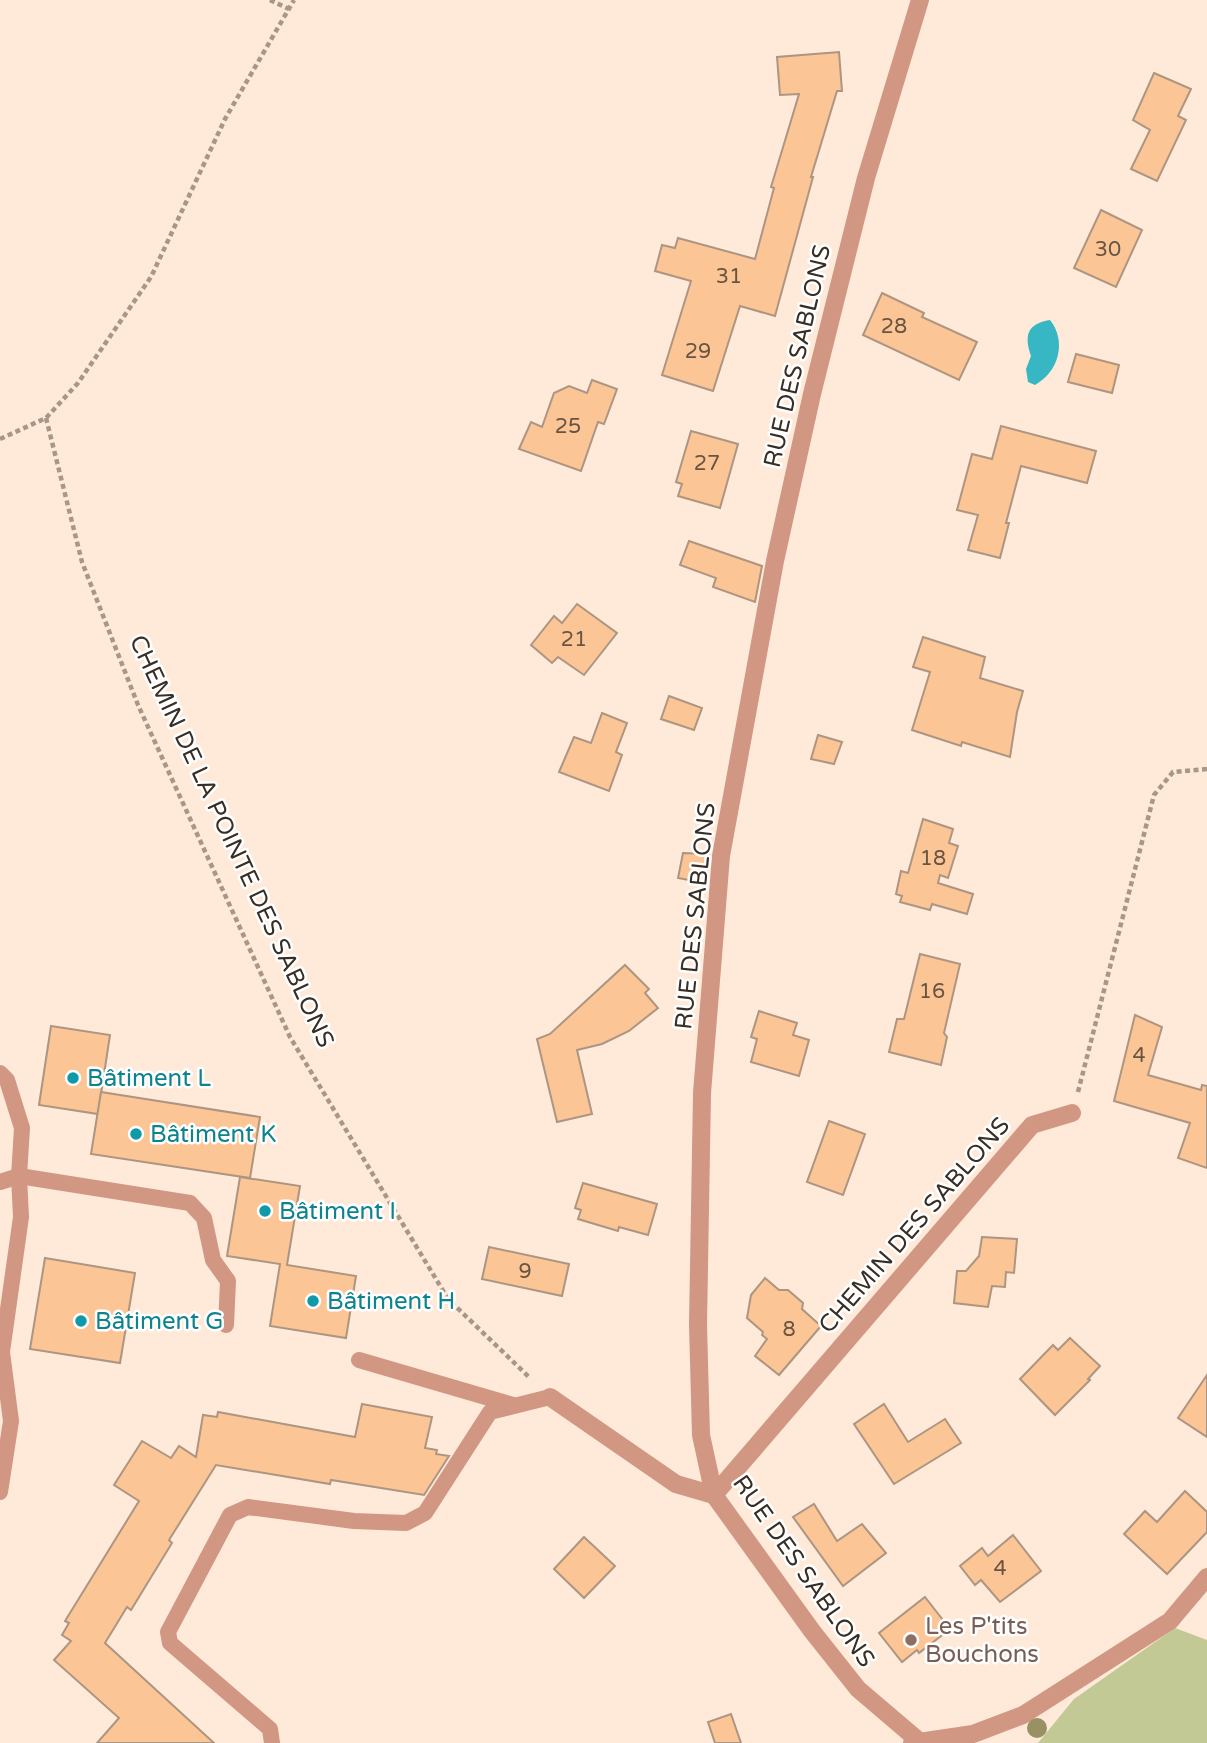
<svg xmlns="http://www.w3.org/2000/svg" width="1207" height="1743" font-family="'Varela Round',sans-serif">
<style>
.green{fill:#c2c994}
.water{fill:#37b7c3}
.building{fill:#fbc596;stroke:#ad9581;stroke-width:2}
.lines{fill:none;stroke-linecap:round;stroke-linejoin:round}
.path{stroke:#a79789;stroke-width:4.5;stroke-dasharray:5 3.5;stroke-linecap:butt}
.service{stroke:#d19783;stroke-width:16}
.minor{stroke:#d19783;stroke-width:18}
.tree{fill:#989164}
.culture-dot{fill:#0f9aa8;stroke:#fff;stroke-width:2.5}
.education-dot{fill:#8d6e63;stroke:#fff;stroke-width:2.5}
.labels{text-anchor:middle;stroke-width:5;stroke-linejoin:round;paint-order:stroke}
.number-label{font-size:21px;fill:#685441}
.street-label{font-size:24px;fill:#372e25;stroke:#fff}
.culture-label{font-size:24px;fill:#0d838f;stroke:#fff;text-anchor:start}
.education-label{font-size:24px;fill:#785e54;stroke:#fff;text-anchor:start}
</style>
<rect width="100%" height="100%" fill="#ffead9"/>
<path class="green" d="M1175,1628L1207,1640V1743H1038L1074,1699Z"/>
<path class="water" d="M1050,320C1067,341 1059,372 1035,385L1028,382L1026,369L1031,356C1024,335 1027,324 1050,320Z"/>
<g class="building">
<path d="M839,52L842,91H837L811,177H813L775,316L740,306L713,391L662,375L691,281L655,271L662,245L675,248L678,238L755,259L774,188L771,187L799,94L780,95L777,57Z"/>
<path d="M1154,73L1191,89L1178,116L1186,120L1157,181L1131,169L1150,130L1133,120Z"/>
<path d="M1101,210L1142,230L1116,287L1074,268Z"/>
<path d="M882,293L924,313L922,317L977,342L959,380L863,335Z"/>
<path d="M1076,354L1119,365L1112,393L1068,382Z"/>
<path d="M592,380L617,389L604,424L598,422L581,471L519,449L531,422L542,427L554,393L569,386L587,393Z"/>
<path d="M1001,426L1096,451L1087,483L1021,466L1006,523H1009L1000,558L968,550L978,515L957,510L972,454L992,459Z"/>
<path d="M691,431L738,444L720,508L678,496L682,484L676,482Z"/>
<path d="M689,541L762,566L755,602L713,587L716,578L680,565Z"/>
<path d="M577,604L617,633L584,675L558,657L552,663L531,645L554,616L562,623Z"/>
<path d="M923,637L985,657L980,678L1023,691L1017,712L1010,757L962,742L961,746L912,730L930,672L913,667Z"/>
<path d="M669,696L702,708L694,730L661,719Z"/>
<path d="M602,713L627,723L616,752L622,755L609,791L559,772L574,737L591,743Z"/>
<path d="M818,735L842,742L834,764L811,759Z"/>
<path d="M923,819L953,829L949,843L958,846L948,878L940,875L938,883L973,894L967,914L932,904L930,910L900,902L902,896L896,894L901,871L908,873Z"/>
<path d="M683,853L709,854L705,883L678,878Z"/>
<path d="M920,954L960,964L944,1033L947,1037L941,1065L889,1052L897,1019H904Z"/>
<path d="M625,965L649,989L645,993L658,1008L629,1031L602,1044L577,1050L592,1114L557,1122L537,1039L550,1034Z"/>
<path d="M759,1011L797,1023L793,1035L809,1040L799,1076L751,1062L757,1039L751,1037Z"/>
<path d="M1135,1015L1162,1027L1148,1075L1201,1090L1202,1085L1207,1086V1168L1178,1158L1190,1123L1114,1101Z"/>
<path d="M51,1026L110,1035L98,1114L39,1105Z"/>
<path d="M101,1092L260,1117L250,1178L91,1154Z"/>
<path d="M829,1121L865,1134L843,1195L807,1182Z"/>
<path d="M240,1177L300,1186L287,1265L356,1276L346,1338L270,1326L280,1264L227,1256Z"/>
<path d="M583,1183L657,1204L648,1235L619,1227L618,1231L578,1219L581,1210L575,1208Z"/>
<path d="M982,1237L1017,1239L1014,1273L1006,1272L1005,1287L992,1286L988,1307L954,1303L957,1271H966L979,1256Z"/>
<path d="M489,1247L569,1264L562,1296L482,1279Z"/>
<path d="M45,1258L135,1273L120,1363L30,1349Z"/>
<path d="M765,1278L779,1290H788L803,1303L802,1309L821,1326L779,1375L755,1356L767,1339L762,1335L763,1332L747,1318L751,1295Z"/>
<path d="M1070,1338L1100,1366L1088,1379L1090,1380L1055,1415L1020,1379L1053,1345L1058,1350Z"/>
<path d="M1207,1375V1437L1178,1418Z"/>
<path d="M362,1404L432,1417L425,1448L437,1450L436,1454L449,1456L424,1495L331,1480L330,1484L216,1465L169,1540L172,1543L131,1610L127,1607L105,1643L214,1743H97L119,1718L54,1660L71,1641L62,1635L69,1623L65,1621L139,1501L114,1485L142,1441L171,1458L179,1446L196,1457L203,1415L217,1417L218,1412L355,1437Z"/>
<path d="M884,1404L908,1442L945,1419L961,1443L894,1484L854,1424Z"/>
<path d="M1185,1491L1207,1512V1532L1167,1574L1124,1534L1145,1511L1157,1522Z"/>
<path d="M814,1504L837,1541L862,1524L886,1553L843,1586L793,1517Z"/>
<path d="M1013,1535L1041,1571L1000,1602L981,1580L975,1585L960,1566L982,1548L988,1556Z"/>
<path d="M584,1537L615,1566L584,1598L554,1569Z"/>
<path d="M925,1597L950,1629L919,1653L917,1650L902,1662L879,1633Z"/>
<path d="M731,1714L741,1743H715L708,1722Z"/>
</g>
<g class="lines">
<g class="path">
<path d="M270,0L289,9"/>
<path d="M46,418L82,562L138,705L290,1037L448,1299L530,1378"/>
<path d="M0,439L46,418L78,383L151,277L225,119L294,0"/>
<path d="M1078,1092L1154,795L1173,772L1207,769"/>
</g>
<g class="service">
<path d="M0,1073L7,1080L22,1128L19,1176L21,1217L2,1352L11,1421L0,1492"/>
<path d="M0,1182L19,1176L190,1203L204,1218L213,1260L228,1281L226,1325"/>
<path d="M359,1360L513,1405"/>
<path d="M272,1743L270,1729L170,1643L168,1632L230,1515L248,1507L354,1521L406,1523L425,1513L490,1412L550,1397"/>
</g>
<g class="minor">
<path d="M550,1397L676,1484L714,1495L1032,1125L1072,1113"/>
<path d="M919,1741L858,1689L812,1631L714,1495L701,1435L698,1325L702,1093L721,856L775,561L812,394L866,178L920,0"/>
<path d="M912,1743L973,1734L1023,1715L1170,1621L1207,1577"/>
</g>
</g>
<circle class="tree" cx="1037" cy="1728" r="10"/>
<g class="culture-dot">
<circle cx="73" cy="1078" r="7"/>
<circle cx="136" cy="1134" r="7"/>
<circle cx="265" cy="1211" r="7"/>
<circle cx="313" cy="1301" r="7"/>
<circle cx="81" cy="1321" r="7"/>
</g>
<circle class="education-dot" cx="911" cy="1640" r="7"/>
<g class="labels">
<g class="number-label">
<text x="1108" y="256">30</text>
<text x="729" y="283">31</text>
<text x="894" y="333">28</text>
<text x="698" y="358">29</text>
<text x="568" y="433">25</text>
<text x="707" y="470">27</text>
<text x="574" y="646">21</text>
<text x="933" y="865">18</text>
<text x="932" y="998">16</text>
<text x="1139" y="1062">4</text>
<text x="525" y="1278">9</text>
<text x="789" y="1336">8</text>
<text x="1000" y="1575">4</text>
</g>
<g class="street-label">
<text transform="translate(797 356) rotate(-77)" y="8">RUE DES SABLONS</text>
<text transform="translate(232 841) rotate(65)" y="8">CHEMIN DE LA POINTE DES SABLONS</text>
<text transform="translate(695 916) rotate(-84)" y="8">RUE DES SABLONS</text>
<text transform="translate(914 1225) rotate(-49)" y="8">CHEMIN DES SABLONS</text>
<text transform="translate(804 1571) rotate(55)" y="8">RUE DES SABLONS</text>
</g>
<g class="culture-label">
<text x="87" y="1086">Bâtiment L</text>
<text x="150" y="1142">Bâtiment K</text>
<text x="279" y="1219">Bâtiment I</text>
<text x="327" y="1309">Bâtiment H</text>
<text x="95" y="1329">Bâtiment G</text>
</g>
<g class="education-label">
<text x="925" y="1634">Les P'tits<tspan x="925" dy="28">Bouchons</tspan></text>
</g>
</g>
</svg>
